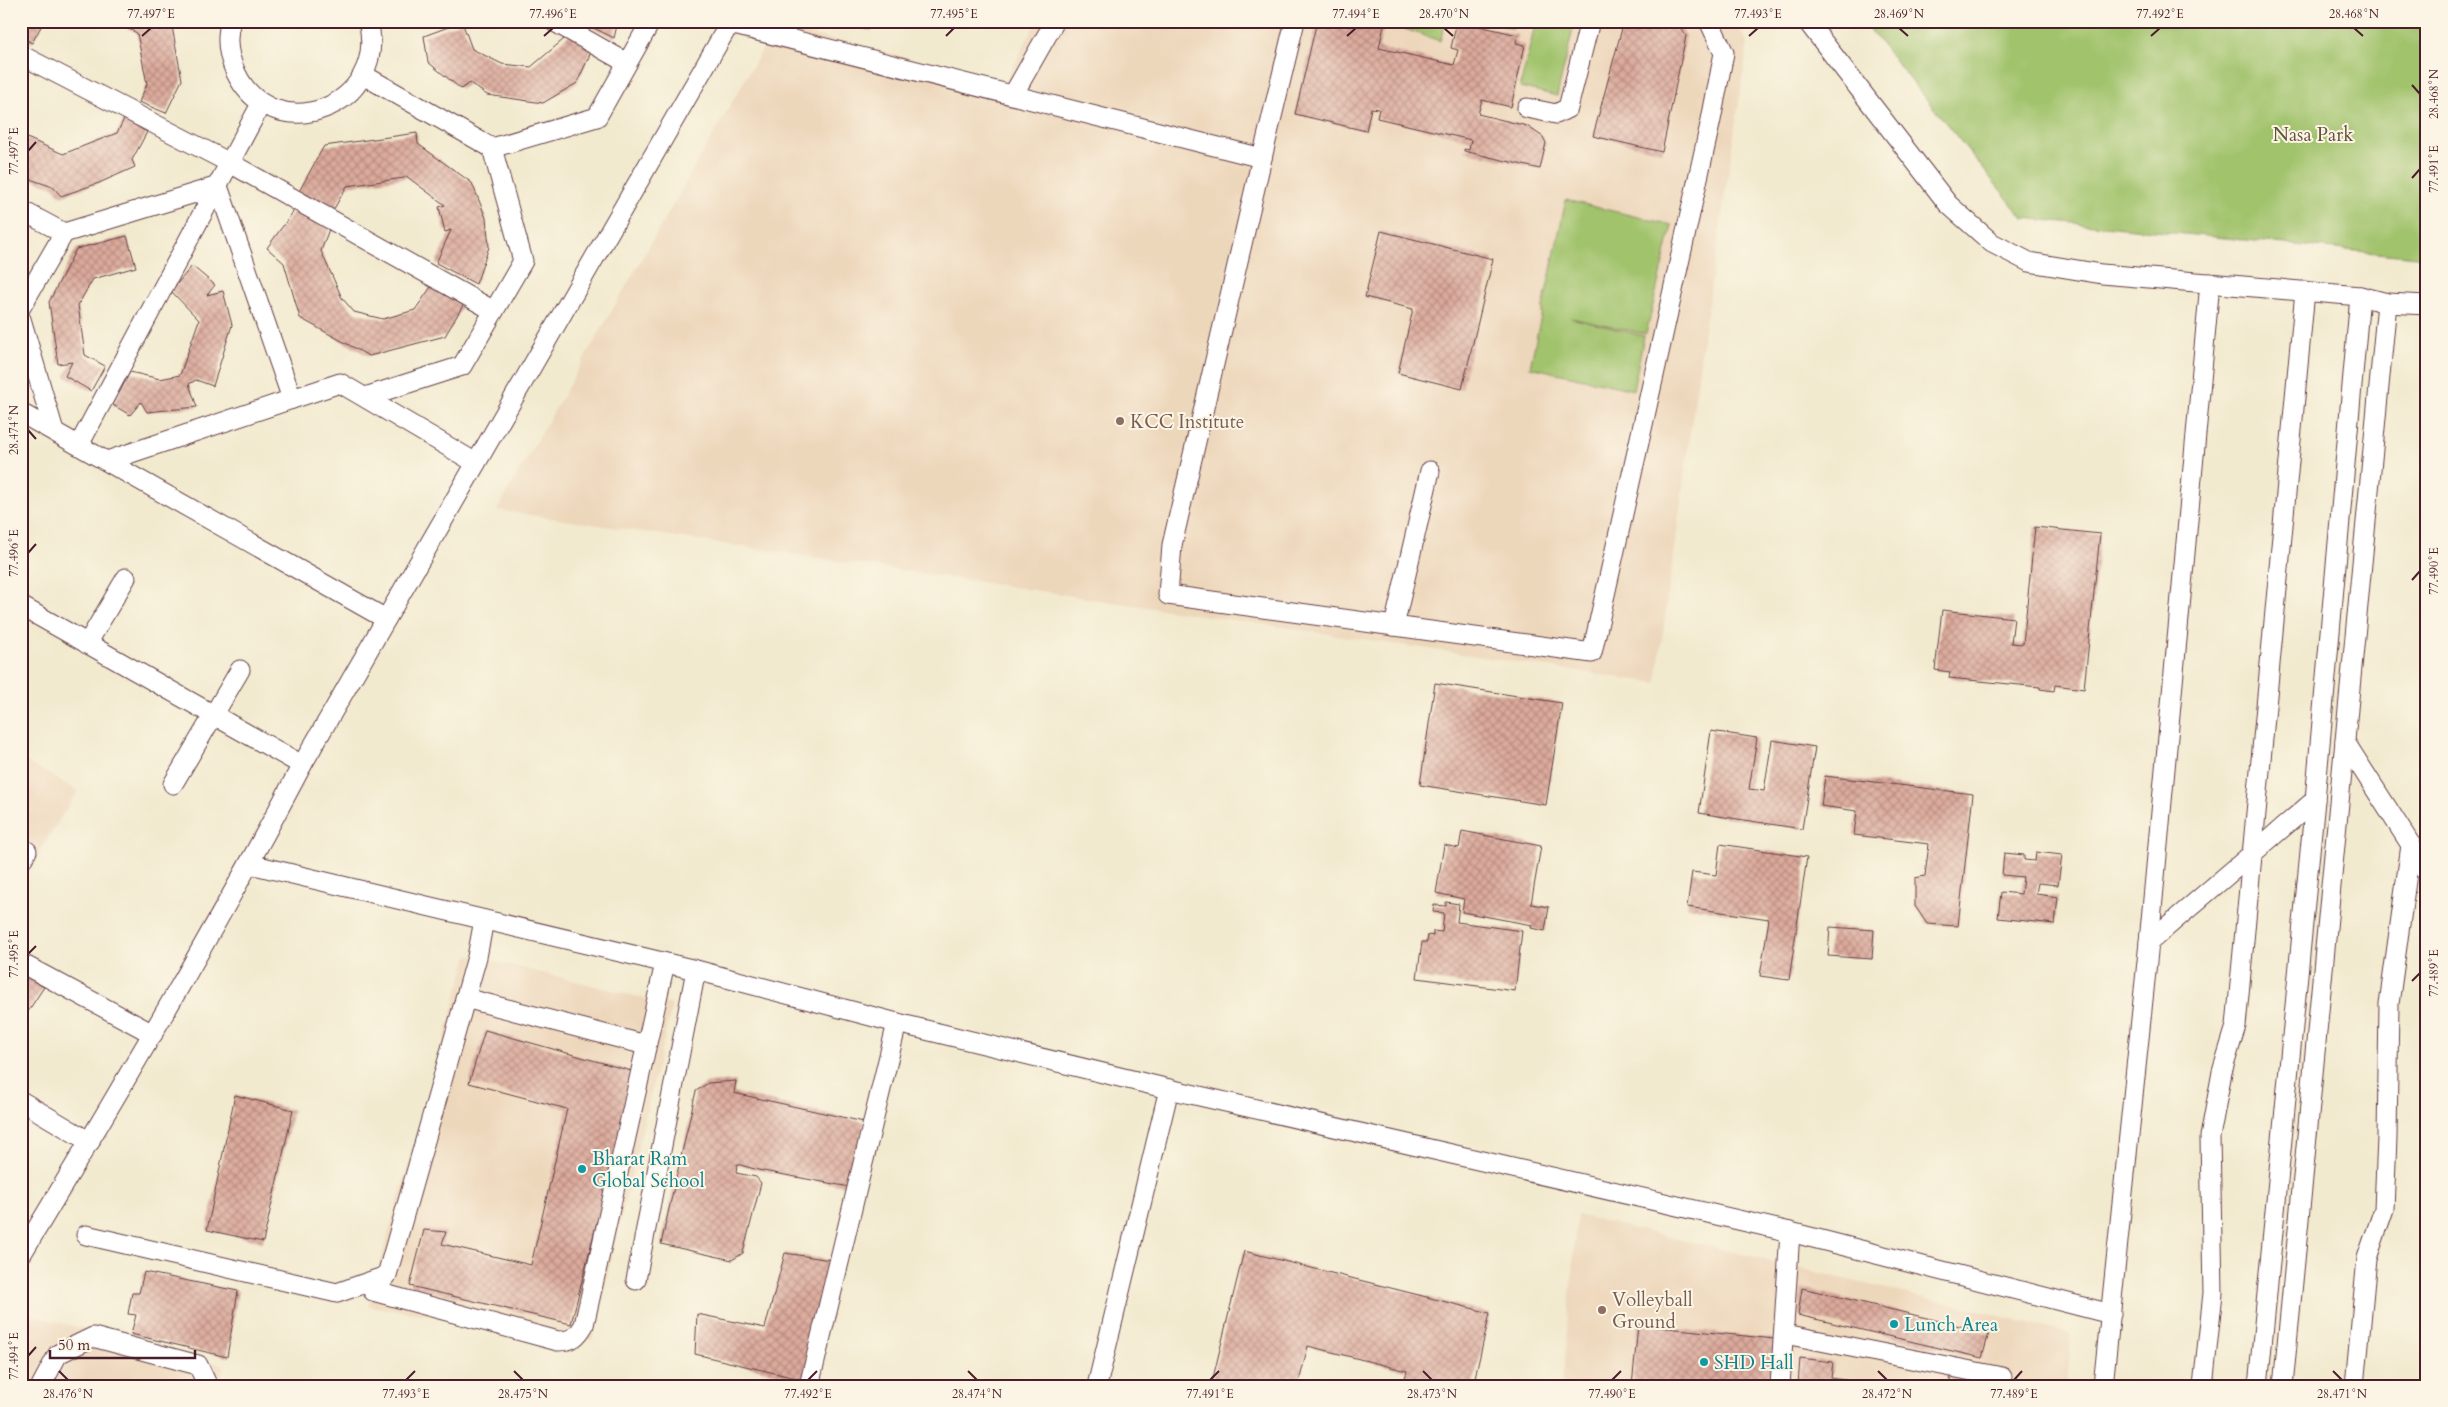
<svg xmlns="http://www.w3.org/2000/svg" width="2448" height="1407" font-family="Cardo,serif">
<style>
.built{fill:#edd7bb}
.green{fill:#a1c36c;stroke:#76714c}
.building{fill:url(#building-cross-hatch)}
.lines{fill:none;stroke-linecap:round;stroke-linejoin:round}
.minor-casing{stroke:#633d44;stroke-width:21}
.minor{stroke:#fff;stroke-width:19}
.ticks{fill:none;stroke:#4a1f2b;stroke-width:2}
.education-dot{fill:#8d6e63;stroke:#fcf5e5;stroke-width:2}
.culture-dot{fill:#0f9aa8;stroke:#fcf5e5;stroke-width:2}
.labels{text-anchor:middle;stroke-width:4;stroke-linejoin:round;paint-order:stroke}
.park-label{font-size:19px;fill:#64503e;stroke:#fcf5e5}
.education-label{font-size:19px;fill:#785e54;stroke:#fcf5e5;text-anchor:start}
.culture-label{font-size:19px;fill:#0d838f;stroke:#fcf5e5;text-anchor:start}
.neatline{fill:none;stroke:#4a1f2b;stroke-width:2}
.ticks-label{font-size:12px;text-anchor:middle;fill:#4a1f2b}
</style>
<defs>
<pattern id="building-cross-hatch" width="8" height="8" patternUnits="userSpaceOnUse" patternTransform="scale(1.25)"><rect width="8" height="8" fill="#dcaa9c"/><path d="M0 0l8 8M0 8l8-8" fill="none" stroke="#b48a7f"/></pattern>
</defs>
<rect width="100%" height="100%" fill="#fcf5e5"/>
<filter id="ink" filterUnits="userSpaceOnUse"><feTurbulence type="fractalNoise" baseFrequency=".02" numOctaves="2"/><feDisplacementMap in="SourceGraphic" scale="10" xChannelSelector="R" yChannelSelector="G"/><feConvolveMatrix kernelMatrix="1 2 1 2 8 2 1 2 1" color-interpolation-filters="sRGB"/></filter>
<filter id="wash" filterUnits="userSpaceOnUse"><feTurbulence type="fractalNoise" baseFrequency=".0096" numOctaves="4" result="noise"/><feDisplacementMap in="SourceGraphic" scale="20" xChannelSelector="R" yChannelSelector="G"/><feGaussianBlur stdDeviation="1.12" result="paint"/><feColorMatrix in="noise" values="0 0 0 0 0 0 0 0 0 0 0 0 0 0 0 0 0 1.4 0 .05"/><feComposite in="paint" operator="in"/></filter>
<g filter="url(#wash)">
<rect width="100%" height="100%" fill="#f2eacf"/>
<g class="built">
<path d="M1037,21H1734L1748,43L1704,332L1656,683L497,510L776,26L1005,82Z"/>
<path d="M21,759L78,791L21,880Z"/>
<path d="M468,955L672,1005L592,1340L368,1306Z"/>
<path d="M1577,1215L2071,1333L2067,1386H1562Z"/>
<path d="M27,1314L224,1365L219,1386H21V1323Z"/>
</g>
<g class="green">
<path d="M1404,21H1446L1440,41L1402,28Z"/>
<path d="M1489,21H1516L1513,29Z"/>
<path d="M1536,21H1575L1557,96L1520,87Z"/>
<path d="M1863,21H2427V258L2023,218Z"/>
<path d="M1566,200L1672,225L1646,334L1571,318L1644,336L1633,390L1530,367Z"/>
</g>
<g id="blocks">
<g class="building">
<path d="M21,21H44L32,43L21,37Z"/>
<path d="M113,21H171L182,80L166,113L139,102L147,84L137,33Z"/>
<path d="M580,21H618L614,38Z"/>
<path d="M849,21H872L867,30Z"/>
<path d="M1317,21H1385L1379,48L1454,65L1458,50L1451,48L1457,21L1518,35L1516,43L1525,45L1511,107L1482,100L1478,114L1527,126L1543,137L1546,143L1540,169L1464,151V149L1469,150L1471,140L1377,118L1379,109L1371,108L1366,131L1295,114Z"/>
<path d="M1624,21H1676L1686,36L1662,152L1593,136Z"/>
<path d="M462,22L472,49L502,64L531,67L570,34L592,50L577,83L543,103L487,95L470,83L461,89L428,62L424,36Z"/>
<path d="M124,119L147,132L132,160L135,167L99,183L61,196L53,187L21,176V123L27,138L63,154L117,133Z"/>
<path d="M417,133L418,144L472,183L486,218L489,247L476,284L436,263L451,230L445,232L439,207L445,205L406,176L404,178L347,186L331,214L297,195L324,146Z"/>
<path d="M298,205L329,229L321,251L342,298L354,312L383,319L415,310L435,281L465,302L445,336L369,356L300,318L284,263L267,248Z"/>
<path d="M1381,231L1493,259L1462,389L1398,373L1413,309L1365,297Z"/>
<path d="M127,236L136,267L93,279L78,305L85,355L105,366L91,391L65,376L72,362L58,364L49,302L76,249Z"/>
<path d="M192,266L215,285L207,295L223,291L232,325L213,386L196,380L189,384L197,407L147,412L141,402L130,415L113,405L130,372L160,379L180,375L199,320L171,291Z"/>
<path d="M2035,527L2100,534L2084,689L2055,685L2054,691L2040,689V687L1949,678L1950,672L1935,670L1942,610L2014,618L2011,643L2023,644Z"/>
<path d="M1435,683L1562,703L1546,805L1420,785Z"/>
<path d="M1711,731L1757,738L1749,789L1764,791L1772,740L1815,747L1802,829L1699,813Z"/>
<path d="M1825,776L1973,794L1958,926L1927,924L1915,906V878L1925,876L1929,844L1854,835L1857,811L1821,806Z"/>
<path d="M1462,831L1541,846L1531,904L1549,907L1545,931L1531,928L1532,925L1462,912L1464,899L1436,893L1444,845L1459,848Z"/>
<path d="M1720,844L1807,857L1789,980L1760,976L1769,919L1687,907L1692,872L1716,875Z"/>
<path d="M2036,852L2062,855L2058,885L2038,883L2036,894L2058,897L2055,924L1998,918L2001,892L2021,894L2023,877L2002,875L2004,853L2024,855V860L2035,861Z"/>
<path d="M1446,902L1459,904L1457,922L1522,931L1515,991L1417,978L1422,942H1427L1428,935L1433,936V931L1442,932L1444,913L1433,912L1434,905L1446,906Z"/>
<path d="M1830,927L1874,930L1872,959L1828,956Z"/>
<path d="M21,974L44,987L21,1022Z"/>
<path d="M485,1030L635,1072L571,1324L410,1286L424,1230L446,1232L442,1244L531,1265L567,1109L469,1083Z"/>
<path d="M736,1081L734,1093L864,1122L850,1187L758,1170L737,1164L736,1173L756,1177L761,1183L743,1253L732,1260L661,1244L696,1091L708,1083Z"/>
<path d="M235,1095L293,1110L263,1242L207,1230Z"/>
<path d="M1244,1251L1490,1313L1473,1386H1403L1407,1371L1308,1346L1298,1386H1211Z"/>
<path d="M785,1253L837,1261L808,1381L695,1354L697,1314L765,1328Z"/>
<path d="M144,1272L238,1291L227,1357L131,1334L136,1315L128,1314L132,1293H139Z"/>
<path d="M1802,1288L1989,1333L1982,1358L1798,1315Z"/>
<path d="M1638,1325L1775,1339L1771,1386H1632Z"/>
<path d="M1800,1358L1833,1362L1831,1378L1886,1386H1798Z"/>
<path d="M1951,1375L1994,1381V1386H1949Z"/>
</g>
</g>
</g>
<g filter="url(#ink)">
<use href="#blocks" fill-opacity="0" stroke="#633d44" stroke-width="1"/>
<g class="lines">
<defs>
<g id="minor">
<path d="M231,21C225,39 228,56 236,73C273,150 390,107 368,21"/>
<path d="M553,21L627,63"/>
<path d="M1807,21L1948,204L1992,243L2029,262L2102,274L2360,296L2387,303L2427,305"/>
<path d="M730,24L1262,158L1172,545L1168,595L1592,653L1711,120L1724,53L1709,21"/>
<path d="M21,55L230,163L494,311"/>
<path d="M365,76L492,148L523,261L462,366L365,397"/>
<path d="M1013,95L1055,21"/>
<path d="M1527,108L1556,114L1568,108L1590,21"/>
<path d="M492,148L597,117L651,21"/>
<path d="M1262,158L1295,21"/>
<path d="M218,186L292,399"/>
<path d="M21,210L64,233"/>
<path d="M21,307L64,233L218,186"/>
<path d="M21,319L54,431"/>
<path d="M21,413L386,619"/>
<path d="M79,445L261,104"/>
<path d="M107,461L340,383L476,463"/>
<path d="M21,606L302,765"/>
<path d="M1394,626L1430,471"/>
<path d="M87,644L126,578"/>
<path d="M2345,742L2411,845L2427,874"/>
<path d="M173,784L240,670"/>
<path d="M21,861L27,851"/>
<path d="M250,864L696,970L897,1023L1169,1089L1790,1232L2111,1314"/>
<path d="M484,920L477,957L387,1275L373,1291L558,1341C572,1341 577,1337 584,1325L665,963"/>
<path d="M2149,942L2315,800"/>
<path d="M21,963L153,1034"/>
<path d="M465,998L646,1045"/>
<path d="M21,1101L90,1142"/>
<path d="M86,1235L337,1293L386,1276"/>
<path d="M21,1255C118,1094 214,932 302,765L731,21"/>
<path d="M636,1280L696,970"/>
<path d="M1785,1334L2002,1377L2001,1386"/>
<path d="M41,1386L58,1354L93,1337L198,1365L206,1382L205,1386"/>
<path d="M809,1386L897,1023"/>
<path d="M1097,1386L1169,1089"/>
<path d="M1780,1386L1790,1232"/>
<path d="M2103,1386L2149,942L2210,283"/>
<path d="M2203,1386L2213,1293L2210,1137L2222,1072L2236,1026L2305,291"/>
<path d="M2258,1386L2315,800L2360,296"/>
<path d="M2283,1386L2387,303"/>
<path d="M2355,1386L2367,1258L2384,1209L2387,1138L2389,1004L2411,845"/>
</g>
</defs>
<use href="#minor" class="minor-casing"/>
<use href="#minor" class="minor"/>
</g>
</g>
<path class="ticks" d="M1444,28L1453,36M1899,28L1908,36M2354,28L2363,36M142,36L151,28M544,36L553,28M946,36L954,28M1347,36L1356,28M1749,36L1758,28M2151,36L2160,28M2412,85L2420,94M28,151L36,142M2412,178L2420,169M28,430L36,439M28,553L36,544M2412,580L2420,571M28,954L36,946M2412,981L2420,973M28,1356L36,1347M59,1371L68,1380M514,1371L523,1380M968,1371L977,1380M1423,1371L1432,1380M1878,1371L1887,1380M2333,1371L2342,1380M406,1380L415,1371M808,1380L817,1371M1210,1380L1219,1371M1612,1380L1621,1371M2014,1380L2022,1371"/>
<g class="education-dot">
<circle cx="1120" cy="421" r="5"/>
<circle cx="1602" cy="1310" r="5"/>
</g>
<g class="culture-dot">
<circle cx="582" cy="1169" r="5"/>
<circle cx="1894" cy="1324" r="5"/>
<circle cx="1704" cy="1362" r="5"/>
</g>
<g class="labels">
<g class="park-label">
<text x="2313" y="141">Nasa Park</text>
</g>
<g class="education-label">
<text x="1130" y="428">KCC Institute</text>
<text x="1612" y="1306">Volleyball<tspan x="1612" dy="22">Ground</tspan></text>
</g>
<g class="culture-label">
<text x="592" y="1165">Bharat Ram<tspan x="592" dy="22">Global School</tspan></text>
<text x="1904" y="1331">Lunch Area</text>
<text x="1714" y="1369">SHD Hall</text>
</g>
</g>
<rect width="2448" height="1407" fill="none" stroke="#fcf5e5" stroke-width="55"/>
<path d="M50 1350v8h145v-8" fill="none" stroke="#4a1f2b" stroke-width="2.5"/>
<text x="58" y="1350" font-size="15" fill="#4a1f2b" stroke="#fcf5e5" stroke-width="4" paint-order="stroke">50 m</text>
<rect x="28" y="28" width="2392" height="1352" class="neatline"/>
<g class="ticks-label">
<text x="151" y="18">77.497°E</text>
<text x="553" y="18">77.496°E</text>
<text x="954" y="18">77.495°E</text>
<text x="1356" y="18">77.494°E</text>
<text x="1444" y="18">28.470°N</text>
<text x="1758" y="18">77.493°E</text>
<text x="1899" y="18">28.469°N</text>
<text x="2160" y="18">77.492°E</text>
<text x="2354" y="18">28.468°N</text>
<text transform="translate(2434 94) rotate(-90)" y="4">28.468°N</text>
<text transform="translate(14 151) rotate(-90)" y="4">77.497°E</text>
<text transform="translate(2434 169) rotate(-90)" y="4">77.491°E</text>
<text transform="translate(14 430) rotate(-90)" y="4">28.474°N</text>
<text transform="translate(14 553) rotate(-90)" y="4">77.496°E</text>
<text transform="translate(2434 571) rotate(-90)" y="4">77.490°E</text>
<text transform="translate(14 954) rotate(-90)" y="4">77.495°E</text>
<text transform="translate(2434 973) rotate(-90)" y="4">77.489°E</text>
<text transform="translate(14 1356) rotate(-90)" y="4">77.494°E</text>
<text x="68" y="1398">28.476°N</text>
<text x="406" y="1398">77.493°E</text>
<text x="523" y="1398">28.475°N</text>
<text x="808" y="1398">77.492°E</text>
<text x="977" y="1398">28.474°N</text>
<text x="1210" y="1398">77.491°E</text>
<text x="1432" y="1398">28.473°N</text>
<text x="1612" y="1398">77.490°E</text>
<text x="1887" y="1398">28.472°N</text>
<text x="2014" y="1398">77.489°E</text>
<text x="2342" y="1398">28.471°N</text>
</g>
</svg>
